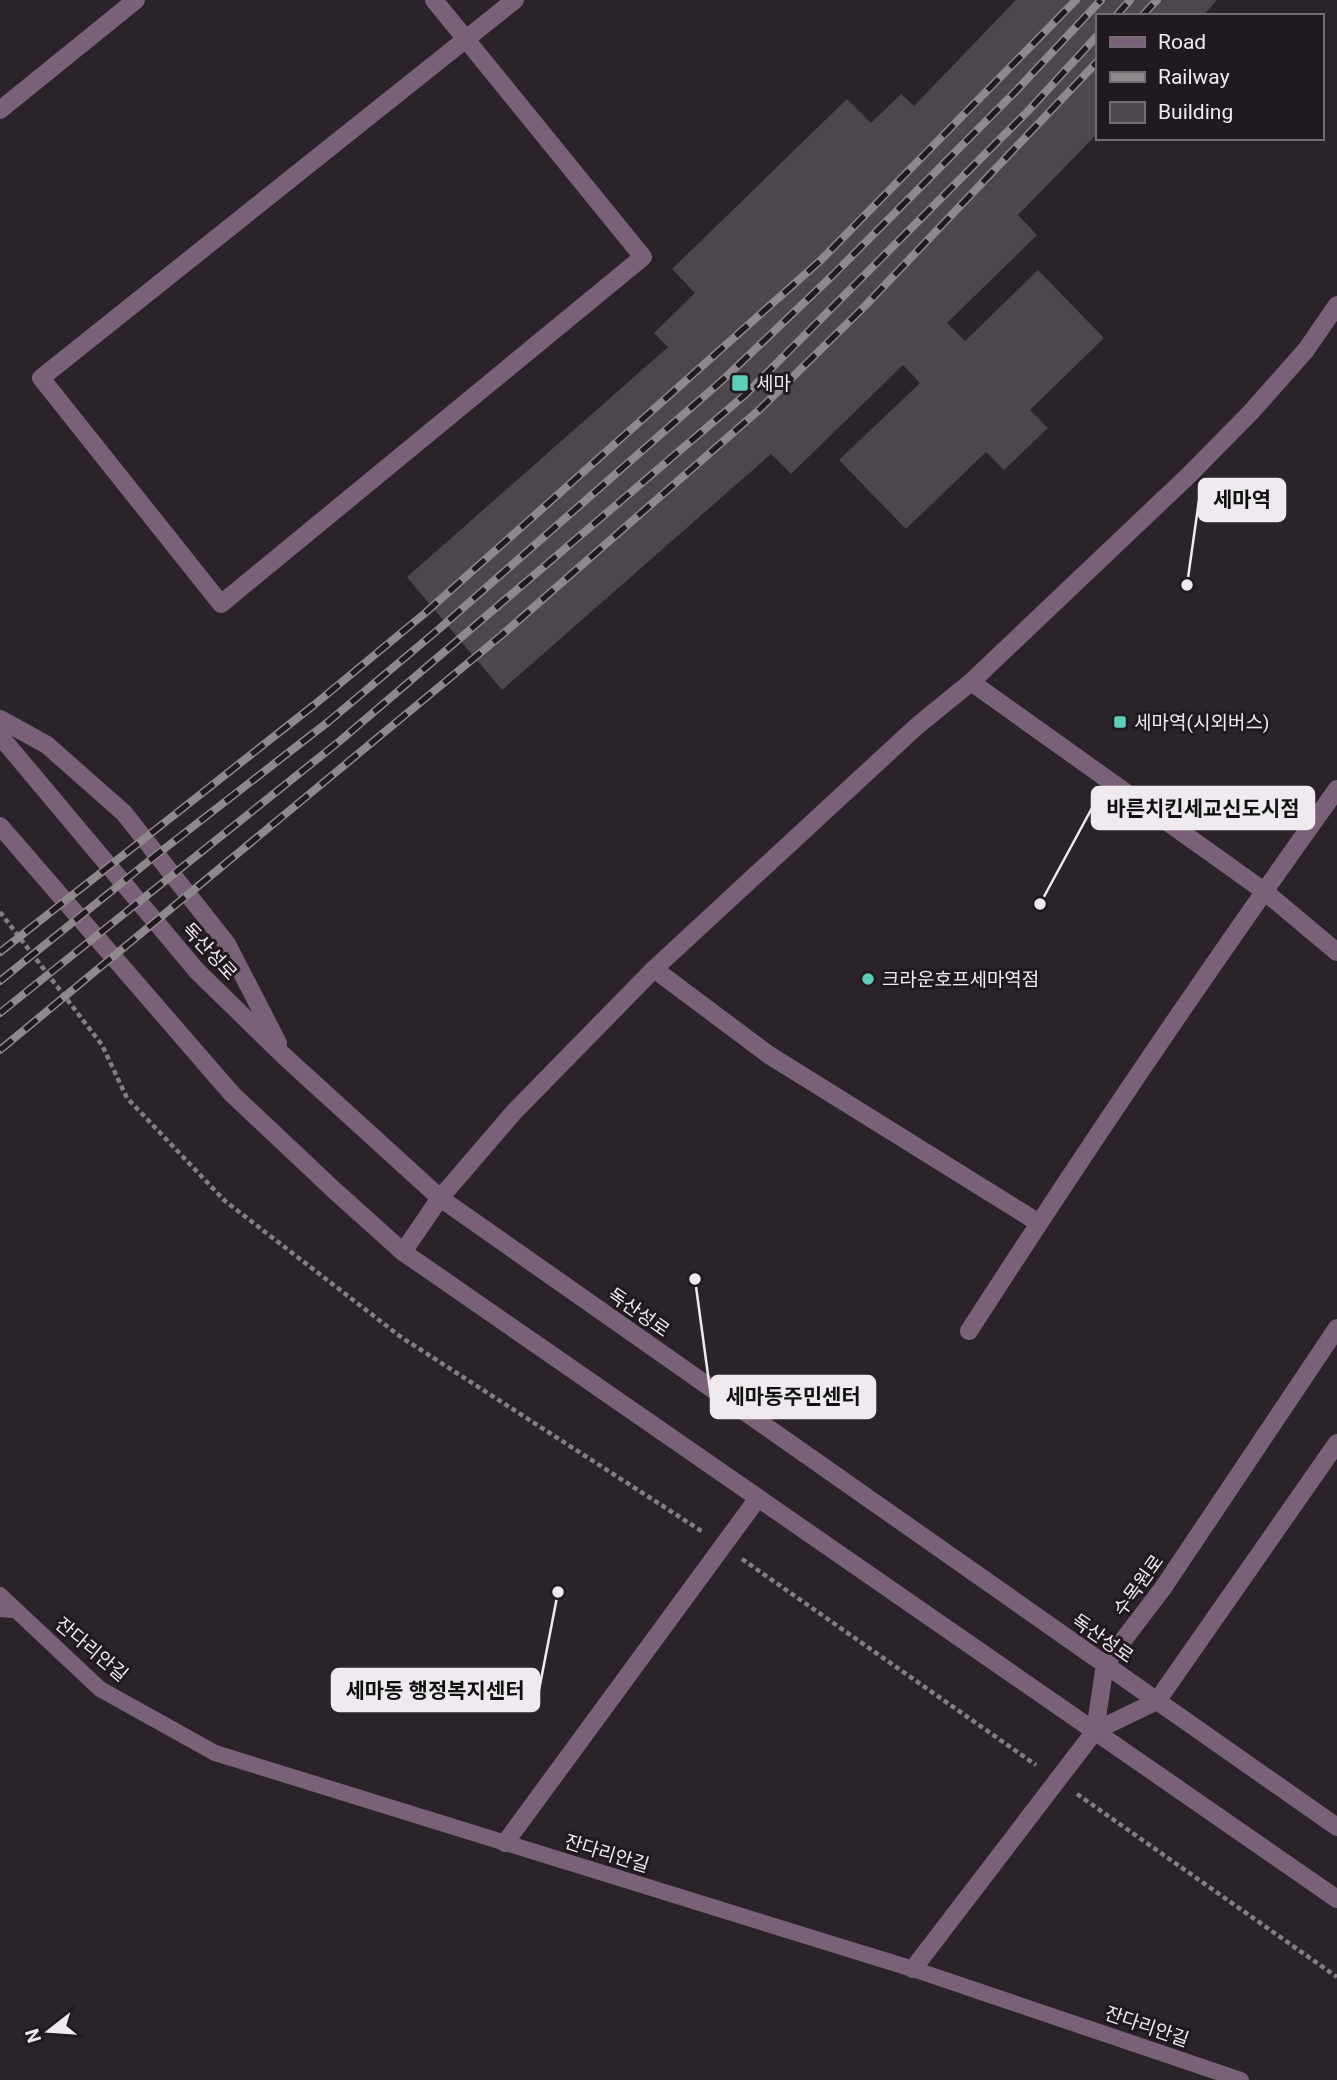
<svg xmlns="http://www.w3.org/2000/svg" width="1337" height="2080" font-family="Roboto,'Noto Sans KR',sans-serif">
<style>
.building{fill:#4e464d}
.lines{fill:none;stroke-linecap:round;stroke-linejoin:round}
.path{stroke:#847e83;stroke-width:4.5;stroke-dasharray:5 3.5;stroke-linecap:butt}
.service{stroke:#796277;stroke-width:16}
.minor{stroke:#796277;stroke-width:18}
.tertiary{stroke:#796277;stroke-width:18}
.rail-casing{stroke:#8f898e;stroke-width:8}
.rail{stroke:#20191f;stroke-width:5;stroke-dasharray:16;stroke-linecap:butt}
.poi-dot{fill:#5dceb9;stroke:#20191f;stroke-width:2.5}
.labels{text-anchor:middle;stroke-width:6;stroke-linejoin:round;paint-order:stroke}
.poi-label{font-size:19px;fill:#efeaef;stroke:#20191f;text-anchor:start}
.street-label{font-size:19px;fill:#efeaef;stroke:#20191f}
.leader{fill:none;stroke:#efeaef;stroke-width:2.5}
.callout-dot{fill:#efeaef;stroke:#20191f;stroke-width:2.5}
.callout{fill:#efeaef;stroke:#efeaef;stroke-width:2.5}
.callout-label{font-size:21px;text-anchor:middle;font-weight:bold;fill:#111}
</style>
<rect width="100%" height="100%" fill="#2a2329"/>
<path class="building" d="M1016,0H1217L1203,16H1097V134L1018,215L1037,235L947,323L965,341L1038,270L1104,338L1030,410L1048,428L1004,470L986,452L906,529L839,460L920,383L903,365L791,474L771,454L502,690L407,577L668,347L654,333L695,293L672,269L847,99L871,123L901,94L914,106Z"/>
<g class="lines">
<g class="path">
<path d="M0,912L102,1045L127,1098L225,1201L401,1337L703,1532"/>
<path d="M742,1559L1036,1765"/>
<path d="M1077,1794L1337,1977"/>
</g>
<path class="service" d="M0,1595L100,1689L215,1753L913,1969L1241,2080"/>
<g class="minor">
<path d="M434,0L643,257L221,604L41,378L466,39L515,0"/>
<path d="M0,110L136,0"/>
<path d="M971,682L1264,891L1337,952"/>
<path d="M654,969L769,1055L1039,1223"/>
<path d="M403,1252L440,1198L514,1112L654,969L917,726L971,682L1189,475L1251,412L1306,350L1337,305"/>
<path d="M969,1331C1087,1148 1210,966 1337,789"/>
<path d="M0,1608L13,1609"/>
<path d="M505,1843L758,1498"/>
<path d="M913,1969L1095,1731"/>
</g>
<g class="tertiary">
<path d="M0,719L47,745L124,813L227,944L278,1043"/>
<path d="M0,736L197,971L284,1056L440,1198L1337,1827"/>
<path d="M0,826L232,1094L335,1191L403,1252L1337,1899"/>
<path d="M1095,1731L1105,1664L1163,1588L1337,1328"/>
<path d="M1095,1731L1157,1701L1337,1443"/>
</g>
<defs>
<g id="rail">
<path d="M1116,16L1130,0"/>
<path d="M1142,16L1157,0"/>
<path d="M0,952L314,705L424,614L821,260L1076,0"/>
<path d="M0,981L155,856L328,722L439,629L726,377L834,274L1013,94L1101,0"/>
<path d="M0,1013L341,740L746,394L1029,110L1097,36"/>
<path d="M0,1050L503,634L759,410L865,306L1097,62"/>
</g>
</defs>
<use href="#rail" class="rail-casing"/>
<use href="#rail" class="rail"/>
</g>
<g class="poi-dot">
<rect x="731" y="374" width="18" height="18" rx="3.5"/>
<rect x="1113" y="715" width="14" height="14" rx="3.5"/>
<circle cx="868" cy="979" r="7"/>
</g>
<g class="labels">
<g class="poi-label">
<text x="756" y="390">세마</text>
<text x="1134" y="729">세마역(시외버스)</text>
<text x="882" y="986">크라운호프세마역점</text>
</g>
<g class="street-label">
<text transform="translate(210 951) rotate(47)" y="7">독산성로</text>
<text transform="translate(639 1312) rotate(35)" y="7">독산성로</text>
<text transform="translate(1138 1585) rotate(-54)" y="7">수목원로</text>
<text transform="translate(1103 1638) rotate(35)" y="7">독산성로</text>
<text transform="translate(92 1649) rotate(40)" y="7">잔다리안길</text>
<text transform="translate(607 1853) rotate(17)" y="7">잔다리안길</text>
<text transform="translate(1147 2026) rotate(19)" y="7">잔다리안길</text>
</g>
</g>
<path class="leader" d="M1187 585L1199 500M1040 904L1092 808M695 1279L711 1397M558 1592L539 1690"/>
<g class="callout-dot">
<circle cx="1187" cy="585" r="7"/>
<circle cx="1040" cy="904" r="7"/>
<circle cx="695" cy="1279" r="7"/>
<circle cx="558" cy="1592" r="7"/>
</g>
<g class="callout">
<rect x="1199" y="479" width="86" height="42" rx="7"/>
<rect x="1092" y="787" width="222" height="42" rx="7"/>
<rect x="711" y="1376" width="164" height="42" rx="7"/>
<rect x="332" y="1669" width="207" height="42" rx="7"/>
</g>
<g class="callout-label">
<text x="1242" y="507">세마역</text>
<text x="1203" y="816">바른치킨세교신도시점</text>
<text x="793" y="1404">세마동주민센터</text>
<text x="435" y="1698">세마동 행정복지센터</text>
</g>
<rect x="1096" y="14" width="228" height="126" fill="#20191f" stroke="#736d72" stroke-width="2"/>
<rect x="1110" y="37" width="35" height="10" fill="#796277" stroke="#736d72" stroke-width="2"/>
<text x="1158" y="49" font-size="21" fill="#efeaef">Road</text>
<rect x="1110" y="72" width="35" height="10" fill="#8f898e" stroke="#736d72" stroke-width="2"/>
<text x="1158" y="84" font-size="21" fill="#efeaef">Railway</text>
<rect x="1110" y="102" width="35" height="21" fill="#4e464d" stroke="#736d72" stroke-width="2"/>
<text x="1158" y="119" font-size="21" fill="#efeaef">Building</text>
<g transform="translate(49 2031) rotate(253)" stroke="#20191f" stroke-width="5" paint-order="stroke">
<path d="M0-5L12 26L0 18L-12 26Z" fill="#efeaef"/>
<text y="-10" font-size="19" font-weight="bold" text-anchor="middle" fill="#efeaef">N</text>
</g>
</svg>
